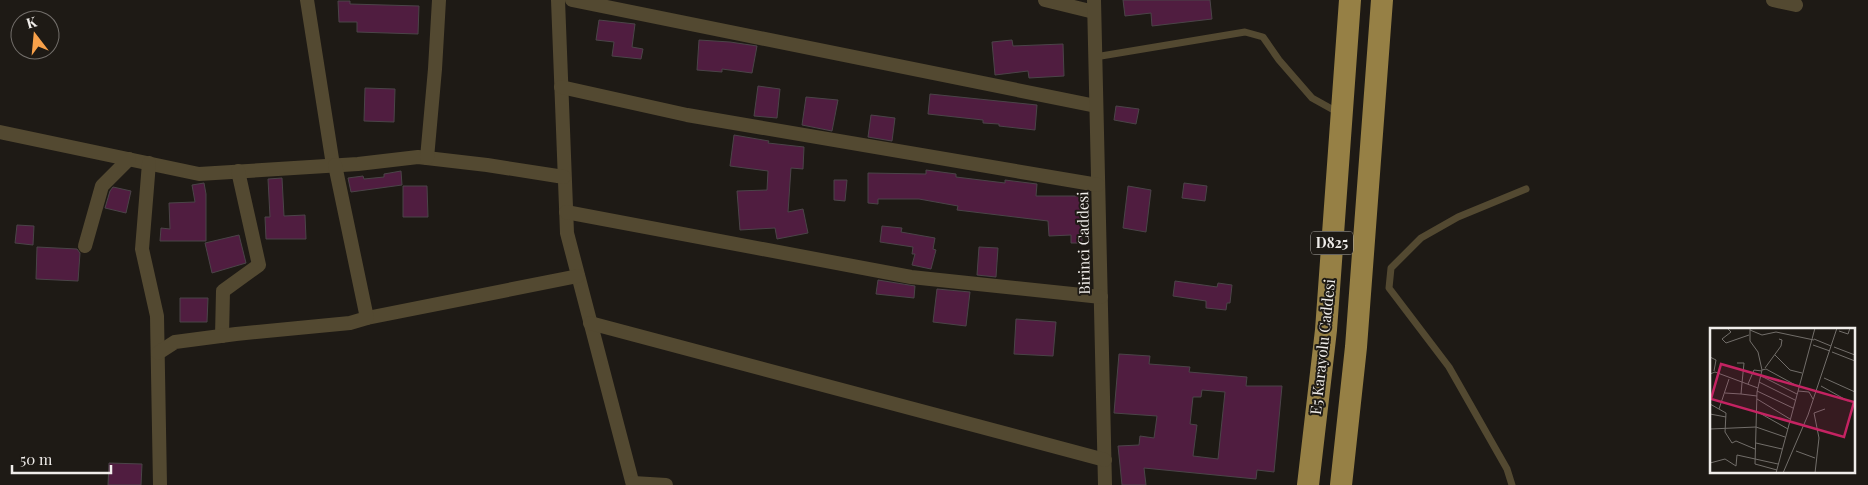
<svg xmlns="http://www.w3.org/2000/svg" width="1868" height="485" font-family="'Playfair Display',serif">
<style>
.building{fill:#501d40;stroke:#4b4448;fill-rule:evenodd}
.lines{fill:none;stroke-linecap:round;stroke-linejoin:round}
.service{stroke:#534931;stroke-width:7}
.minor{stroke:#534931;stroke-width:14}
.trunk{stroke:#968045;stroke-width:22}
.labels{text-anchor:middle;stroke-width:4;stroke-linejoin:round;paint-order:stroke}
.shield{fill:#1e1a15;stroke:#b1aeaa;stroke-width:1}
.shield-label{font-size:14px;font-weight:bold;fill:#f0edea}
.street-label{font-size:15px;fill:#f0edea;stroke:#1e1a15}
.inset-road{fill:none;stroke:#726e6a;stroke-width:1}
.view{fill:#c42362;fill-opacity:0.15;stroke:#c42362;stroke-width:2.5}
.inset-edge{fill:none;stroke:#f0edea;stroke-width:2.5}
</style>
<rect width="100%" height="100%" fill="#1e1a15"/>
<g class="building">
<path d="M1123,0H1210L1212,19L1152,26L1151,13L1125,16Z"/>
<path d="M338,1H350V4L419,6L418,34L357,32V22H339Z"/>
<path d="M599,20L635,24L632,47L643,49L641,59L612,56L614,42L596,40Z"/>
<path d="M699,40L730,42L757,46L752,73L722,69V72L697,70Z"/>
<path d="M1012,40L1013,46L1063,44L1064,76L1029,78L1028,71L995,75L992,42Z"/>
<path d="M758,86L780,89L777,118L754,116Z"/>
<path d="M365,88L395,89L394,122L364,121Z"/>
<path d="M930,94L1037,105L1035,130L999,126V124L983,123V120L928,114Z"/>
<path d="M806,97L838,100L832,131L802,125Z"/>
<path d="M1116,106L1139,109L1136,124L1114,120Z"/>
<path d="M871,115L895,118L892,141L868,137Z"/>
<path d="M734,135L769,141L768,143L804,147L803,169L791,168L788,212L803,209L808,233L777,239L775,228L740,230L737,191L767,190L768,171L730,166Z"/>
<path d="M926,170L956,174V177L1005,183V180L1037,184L1036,196H1081L1082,243H1071V235L1049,236L1048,221L957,210L958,206L919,199H878V204L868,203V173L926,174Z"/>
<path d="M401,171L402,185L351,192L348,178L363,176L364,179L384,177V174Z"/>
<path d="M282,178L284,216L305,215L306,239H266L265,217H270L268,179Z"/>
<path d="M834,180H847L845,201L834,200Z"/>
<path d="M204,183L206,194V241H160L161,228L170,229L169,203L195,202L192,185Z"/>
<path d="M1184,183L1207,186L1205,201L1182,198Z"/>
<path d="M403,186H427L428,217H403Z"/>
<path d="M1128,186L1151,190L1146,232L1123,228Z"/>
<path d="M113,187L131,191L126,213L105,208L110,191Z"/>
<path d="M17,225L34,226L33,245L15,243Z"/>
<path d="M882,226L902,228L901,232L935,238L933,249L936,250L931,269L912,265L915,254H912L913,247L880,242Z"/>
<path d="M239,235L246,263L212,273L205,243Z"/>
<path d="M37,247L77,249L80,253L78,281L36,279Z"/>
<path d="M979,247L998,248L996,277L977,275Z"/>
<path d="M878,280L915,286L914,298L876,294Z"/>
<path d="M1175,281L1217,287L1218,283L1232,285L1230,303H1227L1226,310L1206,308V301L1173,296Z"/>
<path d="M937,289L970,292L966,326L933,322Z"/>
<path d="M180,298H208L207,322H180Z"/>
<path d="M1016,319L1056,322L1053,356L1014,354Z"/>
<path d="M1119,354L1150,356L1149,364L1190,367L1189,372L1247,377L1246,386H1282L1274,472L1257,470L1256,479L1144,468L1146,485H1122L1118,446L1139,445L1140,436L1154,438L1157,416L1114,413ZM1202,390L1225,392L1218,459L1193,456L1197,425L1190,424L1193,397H1201Z"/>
<path d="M109,463L142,464L141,485H108Z"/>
</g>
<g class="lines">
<g class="service">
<path d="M1095,57L1245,32L1263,37L1279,60L1312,98L1339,113"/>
<path d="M1512,485L1507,469L1449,367L1389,288L1391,268L1421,238L1458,217L1526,189"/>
</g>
<g class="minor">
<path d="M307,0L333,165"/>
<path d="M558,0L567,233L633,485"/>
<path d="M572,0L1096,106"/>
<path d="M1045,0L1094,12"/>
<path d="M1094,0L1105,485"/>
<path d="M1773,0L1796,5"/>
<path d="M561,87L687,115L1098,185"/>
<path d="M0,132L199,174L358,164L418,157L487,165L564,177"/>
<path d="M427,158L435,69L439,0"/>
<path d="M149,163L142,249L157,316L160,485"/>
<path d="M566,212L911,277L1101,297"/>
<path d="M85,246L102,186L129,159"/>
<path d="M367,318L578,276"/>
<path d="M590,323L1105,460"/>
<path d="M222,336L223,291L259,265L238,171"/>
<path d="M158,353L175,342L236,334L350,323L367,318L335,165"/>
<path d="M633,483L666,485"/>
</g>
<g class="trunk">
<path d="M1308,485L1326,330L1350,0"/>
<path d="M1341,485L1356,347L1382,0"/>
</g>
</g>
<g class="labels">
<rect class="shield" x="1311" y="231.5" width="42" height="23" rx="4"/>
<g class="shield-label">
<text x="1332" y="248">D825</text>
</g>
<g class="street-label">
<text transform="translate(1084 243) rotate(-91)" y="5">Birinci Caddesi</text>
<text transform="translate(1323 347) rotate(-84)" y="5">E5 Karayolu Caddesi</text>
</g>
</g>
<g transform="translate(1710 328)">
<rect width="145" height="145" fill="#1e1a15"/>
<path class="inset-road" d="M17,0L21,4L12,11L16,15L39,7M40,0V13L48,24L52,42L47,64L45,136L67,142M40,2L52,7L66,4L104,12M129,3L138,6L140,0M104,11L121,18M103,17L120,23M124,19L145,27M122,24L145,33M65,27L80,42L92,45M0,29L6,32L4,43M27,35H34L32,55M55,40L71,18L72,12L69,11M52,42L56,41L89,59M0,46L5,44L48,60M51,48L87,66M114,50L145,64M49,54L85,72M38,56L44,42L52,43M111,58L138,73M47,63L83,80M88,63L99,64L103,71M15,65L31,66L32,55M31,66L47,68M47,71L80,91M0,76L16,85L15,104L22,115L26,113L45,121M9,81L19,51M46,83L78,101M0,86L16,89M0,101L46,99L75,109M46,115L72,121M86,123L105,130M0,135L15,131L26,138L27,127L68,136M66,145L105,0M73,145L98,87L127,0M105,145L109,110L104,85L115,81"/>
<path class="view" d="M11,36L144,74L134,109L1,71Z"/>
<rect width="145" height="145" class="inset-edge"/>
</g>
<g transform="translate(35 35) rotate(344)"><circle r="24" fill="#1e1a15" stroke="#726e6a"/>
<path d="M0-4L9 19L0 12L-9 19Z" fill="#f8a14a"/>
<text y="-8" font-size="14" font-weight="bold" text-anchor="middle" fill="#f0edea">K</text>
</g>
<path d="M12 465v8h99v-8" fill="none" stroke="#f0edea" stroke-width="2.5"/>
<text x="20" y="465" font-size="15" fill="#f0edea" stroke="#1e1a15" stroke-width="4" paint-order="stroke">50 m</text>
</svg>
